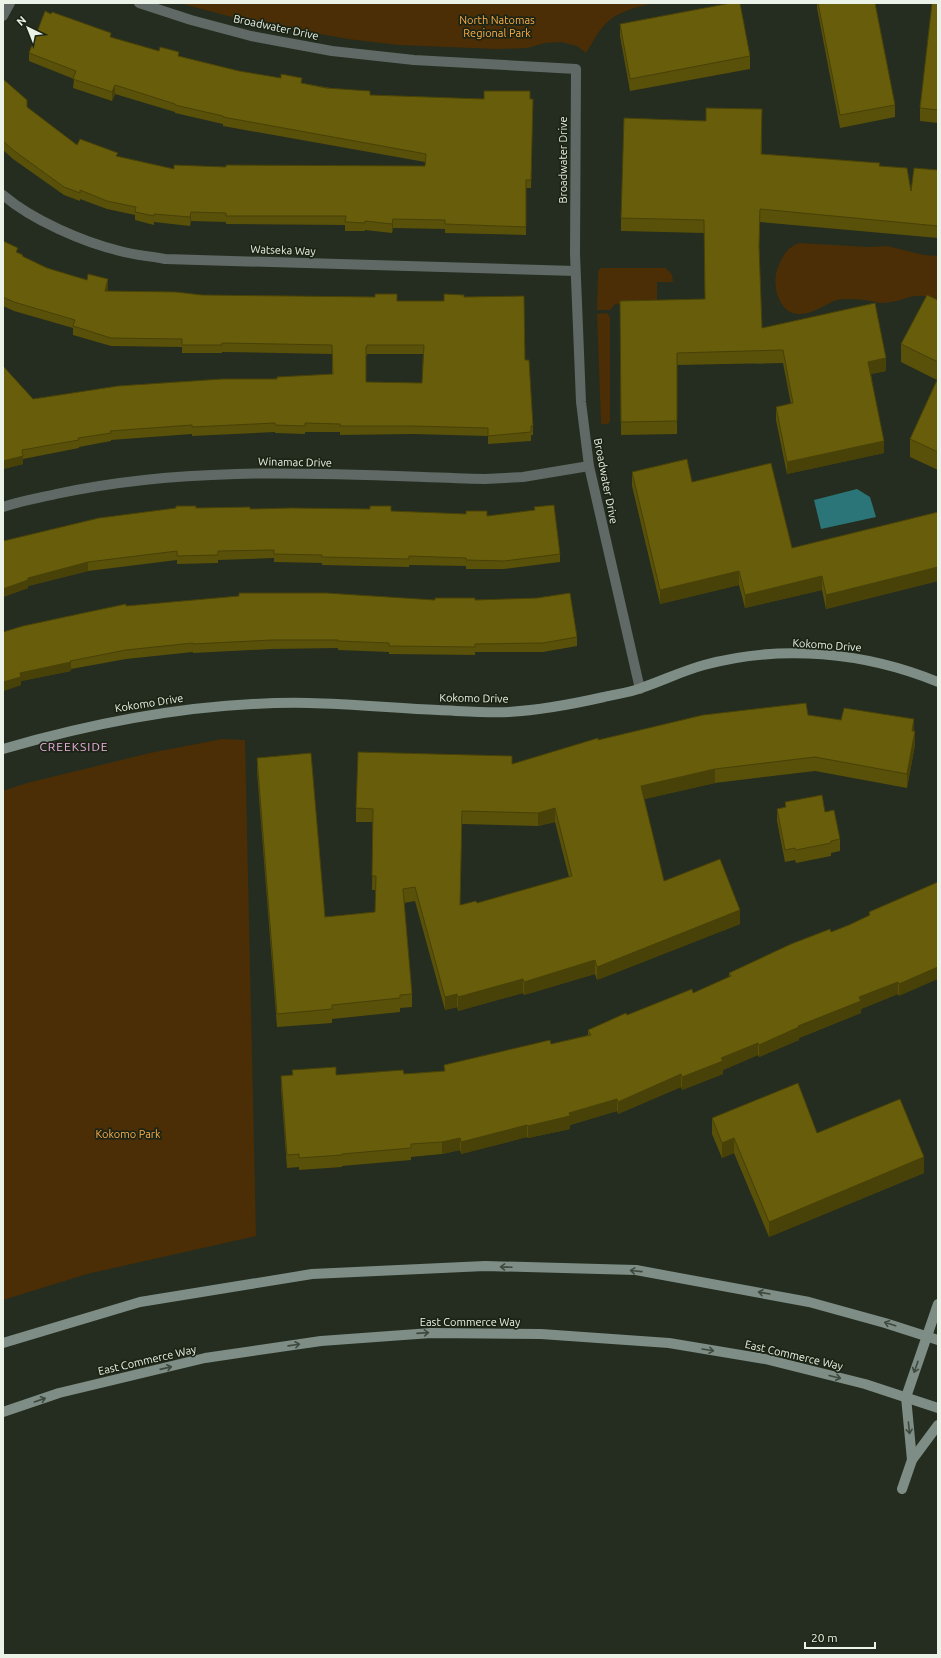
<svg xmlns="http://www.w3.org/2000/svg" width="941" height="1658" font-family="Ubuntu,sans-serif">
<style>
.green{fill:#4b2e05}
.water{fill:#2b7477}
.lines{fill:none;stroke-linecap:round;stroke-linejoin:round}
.street{stroke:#606965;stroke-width:10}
.secondary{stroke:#7e8d86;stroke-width:10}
.wall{fill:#595009;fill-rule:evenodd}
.shaded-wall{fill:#484108}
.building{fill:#675d0b;stroke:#484108;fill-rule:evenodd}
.oneway{stroke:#3e493d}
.labels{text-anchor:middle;stroke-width:3.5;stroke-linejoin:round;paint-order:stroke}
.park-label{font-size:11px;fill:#ffaf48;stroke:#1b2415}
.street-label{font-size:11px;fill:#ebf2e8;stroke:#1b2415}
.neighbourhood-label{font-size:12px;letter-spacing:1px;fill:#f0b1e6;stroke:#1b2415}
</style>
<rect width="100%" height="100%" fill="#242d1f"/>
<g class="green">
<path d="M179,3H655C641,6 623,10 611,19C600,27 593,42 586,53L577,46L561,42L545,43L527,48L497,49L398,45L348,39L247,21Z"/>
<path d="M799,243L869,247L887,246L924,255L938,256V299C911,290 906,302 882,303C878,303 874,301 870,301C860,299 847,298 837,300C825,304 813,314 800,314C778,315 771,283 778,267C783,255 787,248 799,243Z"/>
<path d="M601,268H666L672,275L673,282H657V302L615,304L610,310H597L598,271Z"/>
<path d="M607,313L610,317V421L608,424H601L597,314Z"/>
<path d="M222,739L245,740L256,1236L87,1274L3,1300V791L27,783L150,753Z"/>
</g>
<path class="water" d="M857,489L870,497L876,517L821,529L814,500Z"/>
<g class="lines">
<g class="street">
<path d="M139,3L191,20L251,36L332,51L414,60L576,69L575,254L581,402L589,466L640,689"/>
<path d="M3,16L10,3"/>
<path d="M3,195C32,220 83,242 120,251C134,255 150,256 165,259L575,271"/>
<path d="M3,507C20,501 39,498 56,494C197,463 342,475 485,479L523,477L589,466"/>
</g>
<g class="secondary">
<path d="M3,749C103,720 204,701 309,703C352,704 395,708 438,710C462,711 486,713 509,712C541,710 573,704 604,697C616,694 629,693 641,688C662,681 682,671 704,665C781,644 865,652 938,682"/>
<path d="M3,1343L140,1302L312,1274L485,1266L636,1270L809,1302L885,1323L938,1340"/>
<path d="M3,1412L59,1393L205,1358L321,1341L431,1333L541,1334L669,1343L765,1359L865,1384L938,1408"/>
<path d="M912,1460L906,1397L938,1304"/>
<path d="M902,1489L912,1460L938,1425"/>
</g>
</g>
<g class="wall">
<path d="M817,3H875L895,105V117L840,128L817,8Z"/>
<path d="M938,3V123L920,121V108Z"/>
<path d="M51,14L111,37L159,51L239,71L302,83L370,95L484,99H533L531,188H526V235L445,233V229L393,228L392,233L365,230V231H345V225L226,224V222L191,221L190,226L154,222V225L135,220V215L107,209L80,199V201L64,195L13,159L3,150V79L27,107L77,145L118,157L174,169L226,167L425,166V162L223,126V124L175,113V112L115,94L112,101L73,88L74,79L29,61V53Z"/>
<path d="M620,24L750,56V69L630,91L620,36Z"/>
<path d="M706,121H762V154L880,166L911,191L938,170V238L760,222L759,250L762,328L886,371L871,374L884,453L787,474L776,420V407L791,404L783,363L677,365V434L621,435L620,301L705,299L704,233L621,231V218Z"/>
<path d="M3,241L23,257L47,268L108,288L107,291L202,295L397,301H444L464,297L525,360L533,426V435H531V441L488,444V436L413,434L340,435V432H305V434L275,433V432L192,436V434L111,440V441L79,447V448L23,459V464L3,469V366L33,399L332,374V354L222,352V353H182V347L111,346L73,335V328L14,311L3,306ZM367,354H423L422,383L366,382V356H367Z"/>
<path d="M938,300V470L910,457V439L937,380L901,362V344Z"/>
<path d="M632,472L692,482L792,548L938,512V581L826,609L822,590L745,608L739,585L660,604L632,486Z"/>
<path d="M196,508L391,511L487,516L560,554V562L504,569H466V566L409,565V567L322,565V563L274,562V558L218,560V563L177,564V560L88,571L28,586V588L3,597V541Z"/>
<path d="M435,600H475L577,637V646L543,652H475V655L389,654V652L338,650V648L272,649L193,653V652L126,659L71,669V671L21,681V685L3,691L126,606Z"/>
<path d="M808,715L914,731L915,745L907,788L815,771L715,783L644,799L664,881L740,924L597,980L595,974L524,995L523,993L458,1011L457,1007L445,1010L415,901L404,903L412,994V1007L400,1008V1012L332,1019V1023L277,1027L257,772V758L325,917L375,912V890H372L373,822H356V808L598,740ZM555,822L569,877L477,903L460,905L462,824L538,826Z"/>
<path d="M785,802L825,812L840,839V851L831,853V856L796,863L795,860L785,862L777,821V809L785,807Z"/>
<path d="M938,882L899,996L898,994L861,1009V1013L799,1038V1040L759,1057L758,1055L723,1070V1074L682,1090L681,1087L618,1114L617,1111L570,1125V1129L528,1138L527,1137L461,1154L460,1150L442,1154L411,1157V1160L342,1166V1167L299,1170V1167L287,1168L281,1088V1076L292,1075V1070L336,1075L404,1074L444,1071V1065L551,1044L588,1035V1030L627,1015L693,993L729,977V973L849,925L869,916V912Z"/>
<path d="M712,1118L817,1133L924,1173L769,1237L734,1153L722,1158L712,1134Z"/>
</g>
<g class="shaded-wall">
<path d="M115,85V94L112,101V92Z"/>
<path d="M191,212V221L190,226V217Z"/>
<path d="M393,219V228L392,233V224Z"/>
<path d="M108,279V288L105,300V291Z"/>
<path d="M886,358V371L868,374V362Z"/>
<path d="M884,441V453L787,474V462Z"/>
<path d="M23,456V464L3,469V461Z"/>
<path d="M88,562V571L28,586V588L3,597V589L28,578Z"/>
<path d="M938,567V581L826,609V595Z"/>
<path d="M739,571V585L660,604V590Z"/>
<path d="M822,576V590L745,608V595Z"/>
<path d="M71,662V671L21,681V685L3,691V682L20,673Z"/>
<path d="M914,719V733L912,731Z"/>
<path d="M915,731V745L907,788V774Z"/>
<path d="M715,769V783L641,800V786Z"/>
<path d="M555,808V822L538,826V813Z"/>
<path d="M740,910V924L597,980V967Z"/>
<path d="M595,960V974L524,995V982Z"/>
<path d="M938,967V979L899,996V984Z"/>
<path d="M523,979V993L458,1011V997Z"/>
<path d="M898,982V994L861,1009V1013L799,1038V1040L759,1057V1045L859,997Z"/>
<path d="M457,994V1007L445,1010V997Z"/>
<path d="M758,1043V1055L723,1070V1074L682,1090V1077L721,1058Z"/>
<path d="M681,1074V1087L618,1114V1102Z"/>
<path d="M617,1099V1111L570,1125V1129L528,1138V1126L569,1113Z"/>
<path d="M527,1125V1137L461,1154V1142Z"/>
<path d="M460,1138V1150L442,1154V1142Z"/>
<path d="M734,1138V1153L722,1158V1143Z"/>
<path d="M924,1157V1173L769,1237V1222Z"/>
</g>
<g class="building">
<path d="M731,3H740L750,56L630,79L620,24Z"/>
<path d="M818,3H875L895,105L840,115Z"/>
<path d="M932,3H938V110L920,108Z"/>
<path d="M45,11L51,14L52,12L111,33L110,37L159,51L160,47L179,52L178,56L239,71L281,78V74L302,78L301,83L326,88L370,91V95L484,99V91H530V99H533L531,180H526V227L445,224V220L393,219L392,224L365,221V223L345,222L346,216H226V213L191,212L190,217L154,214V216L135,212L136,207L107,201L80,190V193L64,187L13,150L3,141V79L27,100V107L77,145L80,139L118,153L116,156L174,169V165L226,167V165L425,166L426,154L223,117V116L175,105V104L115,85L112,92L73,79L76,71L29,53Z"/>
<path d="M706,108L762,109L761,154L880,163L879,166L907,168L911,191L914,168L938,170V226L760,209L759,245L762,328L875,303L886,358L868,362L884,441L787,462L776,407L793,403L783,350L677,353V421L621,422L620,301L705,299L704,220L621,218L624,118L706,121Z"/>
<path d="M3,241L18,248L16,252L23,255L22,256L47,268L87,280L88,274L108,279L105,291L176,292L202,295L375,297V294H397V301H444V294L464,295V297L524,296L525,360H529L533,426H531V432L488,436V428L413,426H340V424L305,423V426L275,425V423L192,427V425L110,431L111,433L78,438L79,440L22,450L23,456L3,461V366L33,399L118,386L222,379H277V377L333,374L332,345L222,343V345H182V339L111,338L73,326L75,320L14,302L3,297ZM367,345H424L422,383L366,382V347H367Z"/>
<path d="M927,295L938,300V362L901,344Z"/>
<path d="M938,378V452L910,439Z"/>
<path d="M687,459L692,482L771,463L792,548L938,512V567L826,595L822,576L745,595L739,571L660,590L632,472Z"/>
<path d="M554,505L560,554L504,561L466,560V558L409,556V559L322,557V555L274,554V550L218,551V555L177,556V551L88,562L28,578V580L3,589V541L99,518L176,508V506H196V508L250,507V509L291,508L370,509V506H391V511L466,514V511H487V516L535,510L534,507Z"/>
<path d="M239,593H326L435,600V598H475V600L537,598L570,593L577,637L543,643L475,644V647L389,646V643L338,641V640H272L193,644V643L126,650L70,661L71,662L20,673L21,677L3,682V632L23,626L88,612L126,604V606L239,596Z"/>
<path d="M806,703L808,715L841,720L844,708L914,719L912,731H915L907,774L815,757L715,769L641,786L664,881L720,859L740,910L597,967L595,960L524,982L523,979L458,997L457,994L445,997L415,887L403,889L412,994L400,995V998L332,1005V1009L277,1014L257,758L311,753L325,917L375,912L376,876H372L373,809L356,808L358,752L512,756V764L598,738V740L703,715ZM555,808L572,876L477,903L476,901L460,905L462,811L538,813Z"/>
<path d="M822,795L825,812L834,810L840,839L831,841V843L796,850L795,848L785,850L777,809L786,807L785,802Z"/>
<path d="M938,882V967L899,984L898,982L859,997L861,1001L798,1026L799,1027L759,1045L758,1043L721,1058L723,1061L682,1077L681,1074L618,1102L617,1099L569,1113L570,1116L528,1126L527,1125L461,1142L460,1138L442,1142L411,1144V1148L342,1154V1155L299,1158V1154L287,1155L281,1076L293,1075L292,1070L336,1067V1075L403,1070L404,1074L445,1071L444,1065L550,1040L551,1044L591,1035L588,1030L626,1013L627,1015L692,989L693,993L731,976L729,973L791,944L830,929L831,932L849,925L870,915L869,912Z"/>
<path d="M798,1083L817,1133L900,1099L924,1157L769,1222L734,1138L722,1143L712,1118Z"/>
</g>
<defs><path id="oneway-shaft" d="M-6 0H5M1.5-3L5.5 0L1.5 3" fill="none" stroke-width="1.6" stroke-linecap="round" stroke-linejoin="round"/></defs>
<g class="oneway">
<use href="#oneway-shaft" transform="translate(506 1267) rotate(-178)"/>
<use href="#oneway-shaft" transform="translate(636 1271) rotate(-174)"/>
<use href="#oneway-shaft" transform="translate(764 1293) rotate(-170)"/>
<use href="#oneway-shaft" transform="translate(890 1324) rotate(-162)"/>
<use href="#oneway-shaft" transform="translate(423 1333) rotate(-4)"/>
<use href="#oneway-shaft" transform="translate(294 1345) rotate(-8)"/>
<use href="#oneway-shaft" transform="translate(708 1350) rotate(9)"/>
<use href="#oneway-shaft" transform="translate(916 1367) rotate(109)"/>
<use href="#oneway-shaft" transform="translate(166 1368) rotate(-13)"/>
<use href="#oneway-shaft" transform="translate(835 1377) rotate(14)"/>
<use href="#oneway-shaft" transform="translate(40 1400) rotate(-19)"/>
<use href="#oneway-shaft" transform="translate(909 1428) rotate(84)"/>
</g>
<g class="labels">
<g class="park-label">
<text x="497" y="24">North Natomas<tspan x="497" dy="13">Regional Park</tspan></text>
<text x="128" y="1138">Kokomo Park</text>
</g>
<g class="street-label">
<text transform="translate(276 27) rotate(12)" y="4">Broadwater Drive</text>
<text transform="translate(563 160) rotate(-90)" y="4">Broadwater Drive</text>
<text transform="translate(283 250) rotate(2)" y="4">Watseka Way</text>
<text transform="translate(295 462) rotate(1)" y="4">Winamac Drive</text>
<text transform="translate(606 481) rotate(79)" y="4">Broadwater Drive</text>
<text transform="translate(827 645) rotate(4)" y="4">Kokomo Drive</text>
<text transform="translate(474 698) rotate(1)" y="4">Kokomo Drive</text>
<text transform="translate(149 703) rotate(-9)" y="4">Kokomo Drive</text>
<text x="470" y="1326">East Commerce Way</text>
<text transform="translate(794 1355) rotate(13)" y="4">East Commerce Way</text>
<text transform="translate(147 1360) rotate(-13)" y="4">East Commerce Way</text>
</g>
<g class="neighbourhood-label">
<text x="74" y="751">CREEKSIDE</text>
</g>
</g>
<rect width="941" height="1658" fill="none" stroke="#ebf2e8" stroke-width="8"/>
<g transform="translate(28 28) rotate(317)" stroke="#1b2415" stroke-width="3" paint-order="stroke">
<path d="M0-3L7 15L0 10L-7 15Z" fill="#ebf2e8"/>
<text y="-6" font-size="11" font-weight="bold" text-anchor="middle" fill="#ebf2e8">N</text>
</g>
<path d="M805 1642v6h70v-6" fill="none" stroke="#ebf2e8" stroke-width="2"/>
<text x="811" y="1642" font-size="12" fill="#ebf2e8" stroke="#1b2415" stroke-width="3" paint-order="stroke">20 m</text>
</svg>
